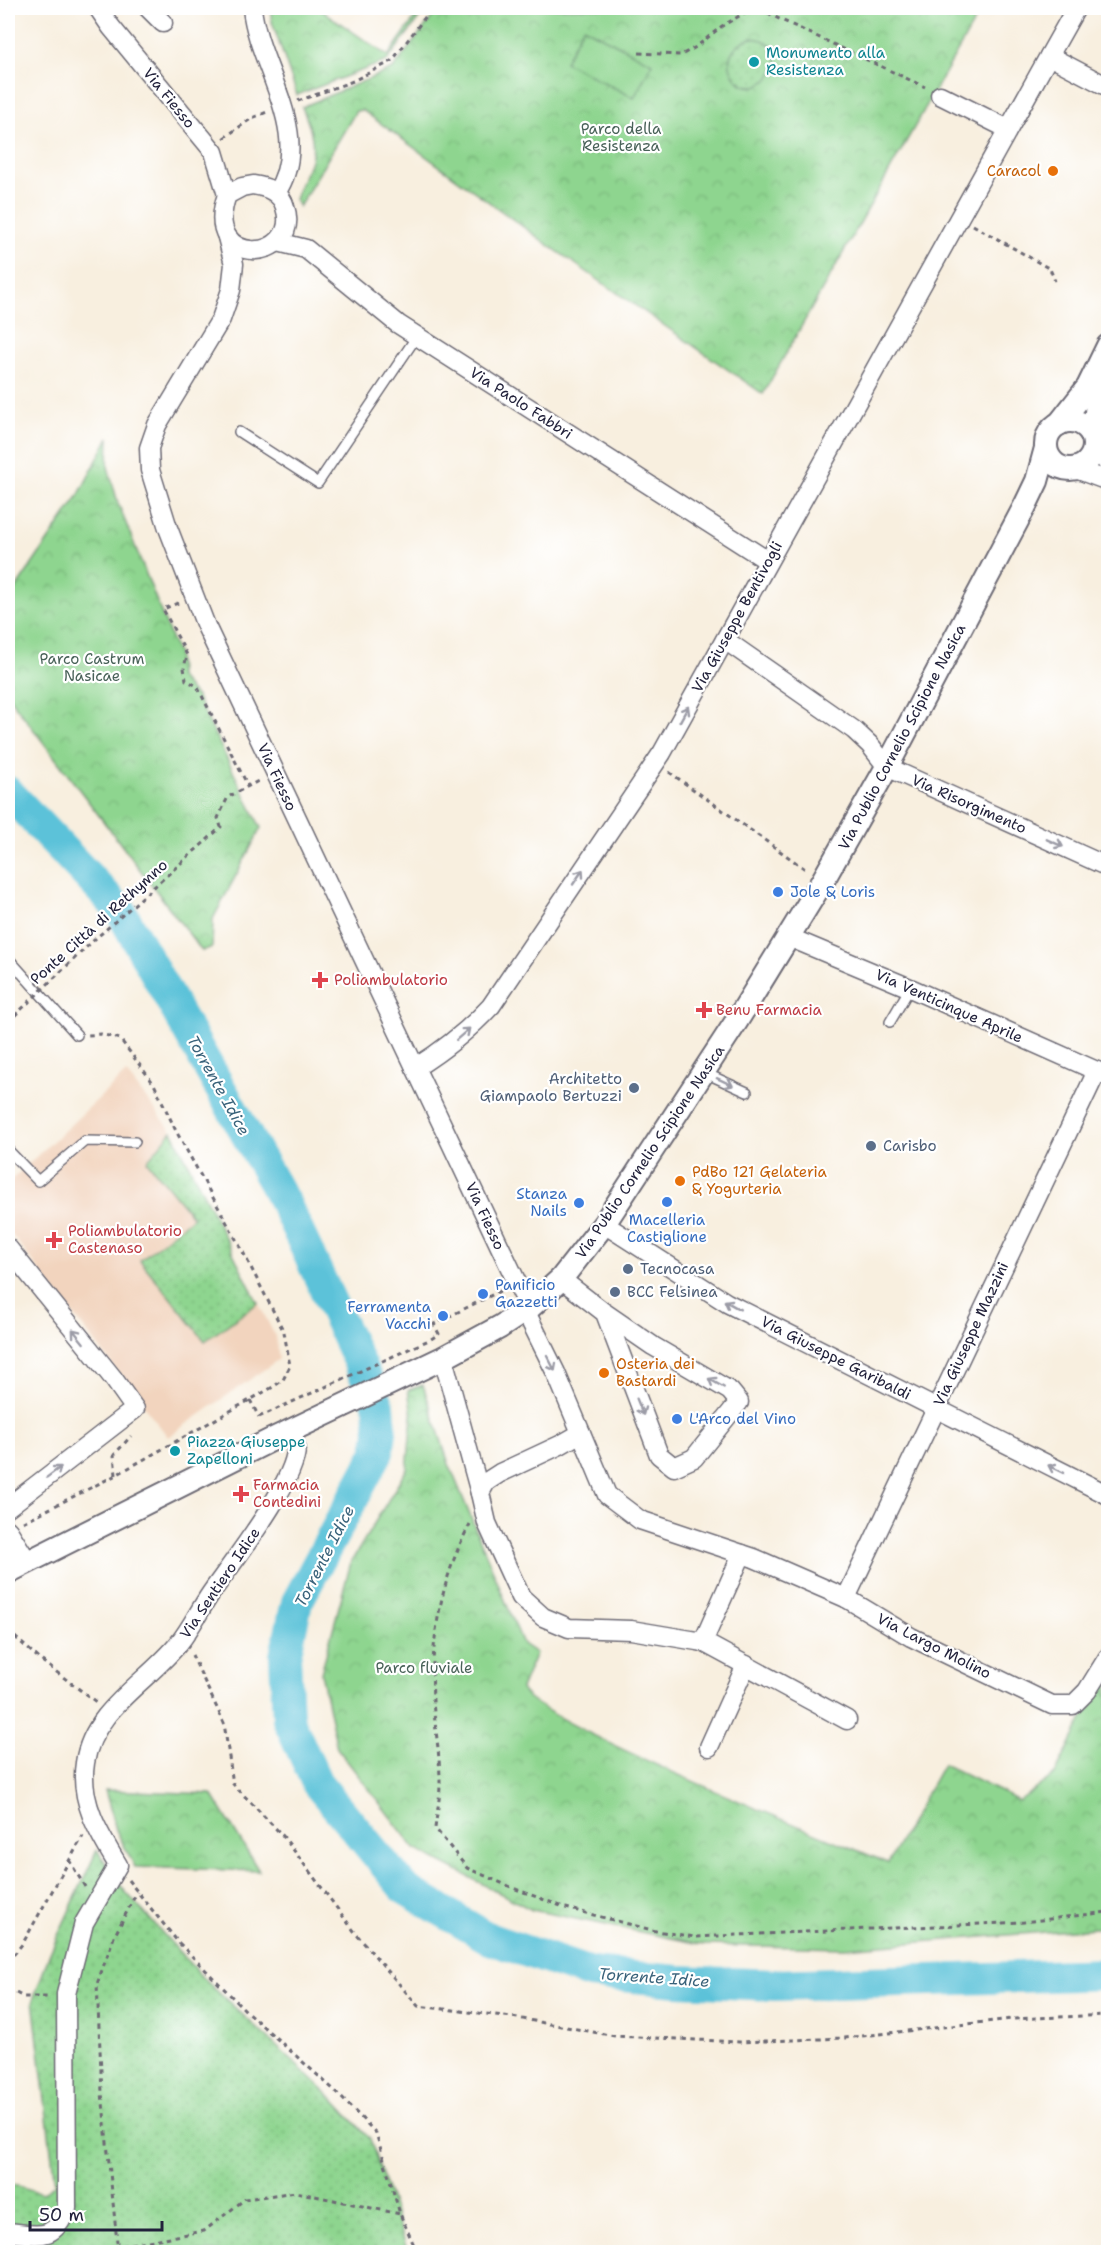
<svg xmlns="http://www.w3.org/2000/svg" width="1116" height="2260" font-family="'Shantell Sans',sans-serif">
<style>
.built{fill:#f2d4be}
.grass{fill:url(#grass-dots);stroke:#587c65;stroke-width:1.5}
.park{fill:url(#park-crowns);stroke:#587c65;stroke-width:1.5;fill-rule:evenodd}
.pitch{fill:#8ed58f;stroke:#587c65;stroke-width:1.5}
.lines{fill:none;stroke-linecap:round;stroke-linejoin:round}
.river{stroke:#5bc2d9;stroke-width:32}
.service-casing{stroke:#6d6a74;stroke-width:12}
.minor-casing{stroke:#6d6a74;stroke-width:21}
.tertiary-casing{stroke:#6d6a74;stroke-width:26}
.path{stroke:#6d6a74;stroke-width:3;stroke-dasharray:4.5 4.5;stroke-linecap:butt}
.service{stroke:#fff;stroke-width:9}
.minor{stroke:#fff;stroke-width:18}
.tertiary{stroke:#fff;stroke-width:22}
.path-bridge{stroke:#6d6a74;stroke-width:3;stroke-dasharray:4.5 4.5;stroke-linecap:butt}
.oneway{stroke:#9c9ca7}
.culture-dot{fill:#0f9aa8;stroke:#fff;stroke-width:2}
.food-dot{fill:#e8710a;stroke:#fff;stroke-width:2}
.shop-dot{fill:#3f7fe0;stroke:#fff;stroke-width:2}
.health-dot{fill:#e0444e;stroke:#fff;stroke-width:2}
.service-dot{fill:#5c6f8a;stroke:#fff;stroke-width:2}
.labels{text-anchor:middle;stroke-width:4.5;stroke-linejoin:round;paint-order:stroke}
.culture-label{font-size:15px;fill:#0d838f;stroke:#fff;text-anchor:start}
.street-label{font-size:15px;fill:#22223b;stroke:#fff}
.park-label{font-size:15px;fill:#486158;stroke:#fff}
.food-label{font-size:15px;fill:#c56008;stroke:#fff;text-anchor:start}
.shop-label{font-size:15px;fill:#366cbe;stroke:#fff;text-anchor:start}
.health-label{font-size:15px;fill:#be3a42;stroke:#fff;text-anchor:start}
.service-label{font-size:15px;fill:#4e5e75;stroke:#fff;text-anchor:start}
.water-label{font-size:16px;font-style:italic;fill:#39627a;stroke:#fff}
</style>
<defs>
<pattern id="grass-dots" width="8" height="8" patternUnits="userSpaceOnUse" patternTransform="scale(1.5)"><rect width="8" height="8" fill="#8ed58f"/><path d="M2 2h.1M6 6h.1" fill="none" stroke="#7ab77c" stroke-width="1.8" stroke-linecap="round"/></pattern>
<pattern id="park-crowns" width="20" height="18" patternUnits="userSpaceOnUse" patternTransform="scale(1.5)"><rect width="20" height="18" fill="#8ed58f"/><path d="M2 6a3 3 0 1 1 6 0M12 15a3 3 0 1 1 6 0" fill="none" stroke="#7ab77c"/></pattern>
</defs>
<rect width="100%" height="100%" fill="#fff"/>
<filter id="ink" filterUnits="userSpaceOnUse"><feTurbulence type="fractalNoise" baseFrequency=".0167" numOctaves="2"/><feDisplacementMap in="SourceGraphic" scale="12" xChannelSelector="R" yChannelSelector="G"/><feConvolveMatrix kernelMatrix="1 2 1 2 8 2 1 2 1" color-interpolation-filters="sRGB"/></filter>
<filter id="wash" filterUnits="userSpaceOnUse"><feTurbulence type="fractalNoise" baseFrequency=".008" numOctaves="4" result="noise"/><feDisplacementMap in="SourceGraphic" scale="24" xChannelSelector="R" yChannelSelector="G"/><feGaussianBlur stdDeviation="1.35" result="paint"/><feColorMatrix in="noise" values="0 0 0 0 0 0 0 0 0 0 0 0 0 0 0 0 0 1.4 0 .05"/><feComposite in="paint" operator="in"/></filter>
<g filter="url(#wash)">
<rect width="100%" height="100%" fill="#f8efdf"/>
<path class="built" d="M126,1073L172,1131L275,1336L279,1359L168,1437L8,1230V1183Z"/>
<g class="grass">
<circle cx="753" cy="62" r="24"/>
<path d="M172,1131L258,1303L205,1341L140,1260L193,1217L147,1161Z"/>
<path d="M97,1850L123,1889L202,1977L333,2099L370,2139L408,2252H8V2183L42,2193L55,2184L33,2000L50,1953Z"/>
</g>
<g class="park">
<path d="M270,8H318L388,56L422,8H427L387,61L297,95L272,22Z"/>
<path d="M439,8H982L763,394L551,247L362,110L356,111L299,207L295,200C298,187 303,179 308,168C318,147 310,126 302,107L393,69ZM752,38C809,44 754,117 732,72C724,55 737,42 752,38Z"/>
<path d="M109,437L108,467L118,503L178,655L179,677L197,698L261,828L213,919L212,947L202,951L8,696V600L77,498Z"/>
<path d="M423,1385L449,1464L523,1644L536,1653L521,1689C536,1722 836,1841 888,1863L943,1764L1019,1801L1055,1774L1096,1693L1108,1675V1927L845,1948L705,1945L532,1910L415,1849L337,1748L321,1673L351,1562L407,1469L412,1415L408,1390Z"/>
<path d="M105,1790L212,1794L259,1871L135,1867L116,1830Z"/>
</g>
<path class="pitch" d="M583,27L652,63L634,98L565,62Z"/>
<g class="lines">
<path class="river" d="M8,792L120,910L286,1205L379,1406L381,1432L378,1452L297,1602L285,1656L288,1719L317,1783L405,1889L490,1939L590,1973L678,1981L775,1985L1108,1974"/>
</g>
</g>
<g filter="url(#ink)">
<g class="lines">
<defs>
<g id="service">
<path d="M239,432L318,483L417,336"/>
<path d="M8,958L77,1035"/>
<path d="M890,1022L910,988"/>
<path d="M703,1072L747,1092"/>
<path d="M8,1150L38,1181L85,1141L135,1142"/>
</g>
<g id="minor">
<path d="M98,8L111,27L214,152L227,195"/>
<path d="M148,8L163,23"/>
<path d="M252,8C258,68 315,134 276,193"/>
<path d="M1076,8L1049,56L1108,87"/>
<path d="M940,95L1008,129"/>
<path d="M253,185C267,187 281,192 285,207C303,263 200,270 227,195L242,187Z"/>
<path d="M227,237L234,264L231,290L221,319L157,425L149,448L150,470L168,528L206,626L529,1308"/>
<path d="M278,242L306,249L398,324L768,561"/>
<path d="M1094,444L1108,464"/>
<path d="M1076,469L1108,481"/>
<path d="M725,640L854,730L870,745L887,767L1108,867"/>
<path d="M790,934L798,941L910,988L1108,1076"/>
<path d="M415,1068C444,1050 468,1031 491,1006L662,753L1049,56"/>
<path d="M604,1224L727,1303L1108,1495"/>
<path d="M8,1248L113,1378L135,1409L8,1507"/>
<path d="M561,1279L605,1313L653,1346L730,1391L739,1402L694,1458L674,1467L659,1455L605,1313"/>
<path d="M525,1310L556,1373L607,1495L640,1520L754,1558L846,1598L911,1637L1052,1705H1073L1087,1691L1108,1657"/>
<path d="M443,1358L480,1493"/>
<path d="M581,1433L560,1445L500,1473L486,1482L480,1493L487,1523L521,1597L543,1617L569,1628L631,1630L703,1642L742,1554"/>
<path d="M8,1530L28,1562"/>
<path d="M846,1598L1097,1071"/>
<path d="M703,1642L847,1720"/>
<path d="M709,1747L746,1665"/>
<path d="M8,2232C39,2235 54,2242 67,2208L66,1994L84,1923L118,1865C99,1834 79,1801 85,1763C92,1710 148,1682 179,1643C191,1628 200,1609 211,1593C231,1564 297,1480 296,1448C296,1443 292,1436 290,1431"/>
</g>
<g id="tertiary">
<circle cx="1070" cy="445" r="24"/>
<path d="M1059,424L1088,387L1108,346"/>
<path d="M1093,437L1101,371"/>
<path d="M8,1572L271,1440L443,1358L500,1327L529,1308L561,1279L604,1224L736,1022L822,882L887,767L1025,506L1037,481L1046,448"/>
</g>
</defs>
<use href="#service" class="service-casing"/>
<use href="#minor" class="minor-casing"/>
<use href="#tertiary" class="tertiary-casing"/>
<g class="path">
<path d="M760,8L775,17L925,87"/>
<path d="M639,53L681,55L696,47L722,26L746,12L760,9"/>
<path d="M298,101L353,81L392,61L432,8"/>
<path d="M224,138L252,118L267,112"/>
<path d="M973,225L1050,269L1055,281"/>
<path d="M178,603L163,609L187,655L184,668L186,680L197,686L248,786"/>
<path d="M669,772L808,871"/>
<path d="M207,840L221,827L218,818L228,797L260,780"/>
<path d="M250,1400L259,1417"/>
<path d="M259,1417L431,1339L439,1334L434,1324L502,1290"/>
<path d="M116,1475L114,1455L131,1436"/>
<path d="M23,1522L116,1475L273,1387L283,1380L290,1366L284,1332L242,1250L176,1131L154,1084L120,1039L101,1034L88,1035"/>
<path d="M470,1524C441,1578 430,1640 433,1701C435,1728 440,1755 440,1783C440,1798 437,1813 435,1828L467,1868L513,1888L566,1908L656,1931L695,1937L1024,1922L1108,1912"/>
<path d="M8,1631L42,1661L96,1702"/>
<path d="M192,1655L224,1723L233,1784L283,1836L357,1935L418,2006L512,2017L615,2036L739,2042L845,2038L1012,2019L1108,2015"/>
<path d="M69,1860L85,1887"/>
<path d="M128,1880L178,1942L246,2011L333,2089L376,2133L400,2214L417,2252"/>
<path d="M8,1962L23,1943L83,1836"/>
<path d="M8,1989L24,1997H49"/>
<path d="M86,2252L204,2231L245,2199L296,2192L400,2214"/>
<path d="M118,2252L102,2093L97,1984L114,1937L137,1892"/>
</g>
<use href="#service" class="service"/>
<use href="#minor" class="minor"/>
<use href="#tertiary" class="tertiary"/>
<path class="path-bridge" d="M8,1022L94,940L207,840"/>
</g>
<defs><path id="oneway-shaft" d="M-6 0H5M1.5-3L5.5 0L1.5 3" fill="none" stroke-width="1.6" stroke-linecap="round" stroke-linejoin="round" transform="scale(1.5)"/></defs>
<g class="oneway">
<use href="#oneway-shaft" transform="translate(684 714) rotate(-61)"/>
<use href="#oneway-shaft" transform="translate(1055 843) rotate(24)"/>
<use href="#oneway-shaft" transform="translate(578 877) rotate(-56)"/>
<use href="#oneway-shaft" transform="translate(463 1034) rotate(-41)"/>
<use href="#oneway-shaft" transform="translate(725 1082) rotate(25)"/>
<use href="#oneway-shaft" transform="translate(732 1305) rotate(-151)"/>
<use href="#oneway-shaft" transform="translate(78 1336) rotate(-129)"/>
<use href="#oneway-shaft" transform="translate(551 1363) rotate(63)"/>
<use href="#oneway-shaft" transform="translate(716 1383) rotate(-150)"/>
<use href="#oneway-shaft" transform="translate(640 1407) rotate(68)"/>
<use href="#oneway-shaft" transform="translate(1056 1469) rotate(-154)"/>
<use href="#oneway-shaft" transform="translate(54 1472) rotate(-37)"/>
</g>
</g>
<g class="culture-dot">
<circle cx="754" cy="62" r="6"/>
<circle cx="175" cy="1451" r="6"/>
</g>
<g class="food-dot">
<circle cx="1053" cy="171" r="6"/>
<circle cx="680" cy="1181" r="6"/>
<circle cx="604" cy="1373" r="6"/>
</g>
<g class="shop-dot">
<circle cx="778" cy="892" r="6"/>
<circle cx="667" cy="1202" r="6"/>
<circle cx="579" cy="1203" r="6"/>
<circle cx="483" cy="1294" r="6"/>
<circle cx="443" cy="1316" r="6"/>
<circle cx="677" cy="1419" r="6"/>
</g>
<g class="health-dot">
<path d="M317 971h6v6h6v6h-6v6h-6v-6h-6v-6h6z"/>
<path d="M701 1001h6v6h6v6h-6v6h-6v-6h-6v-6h6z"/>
<path d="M51 1231h6v6h6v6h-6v6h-6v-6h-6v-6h6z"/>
<path d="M238 1485h6v6h6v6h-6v6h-6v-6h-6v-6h6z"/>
</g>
<g class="service-dot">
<circle cx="634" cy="1088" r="6"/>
<circle cx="871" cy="1146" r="6"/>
<circle cx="628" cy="1269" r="6"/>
<circle cx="615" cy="1292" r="6"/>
</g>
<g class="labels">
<g class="culture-label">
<text x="766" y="58">Monumento alla<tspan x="766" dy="17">Resistenza</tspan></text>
<text x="187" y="1447">Piazza Giuseppe<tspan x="187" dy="17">Zapelloni</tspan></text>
</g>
<g class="street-label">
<text transform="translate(169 98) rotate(51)" y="5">Via Fiesso</text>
<text transform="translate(521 403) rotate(33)" y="5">Via Paolo Fabbri</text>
<text transform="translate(737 617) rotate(-61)" y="5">Via Giuseppe Bentivogli</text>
<text transform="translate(902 737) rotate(-62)" y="5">Via Publio Cornelio Scipione Nasica</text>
<text transform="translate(277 777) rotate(65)" y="5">Via Fiesso</text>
<text transform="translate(969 804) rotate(24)" y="5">Via Risorgimento</text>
<text transform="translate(99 922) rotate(-42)" y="5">Ponte Città di Rethymno</text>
<text transform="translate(949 1006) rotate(24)" y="5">Via Venticinque Aprile</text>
<text transform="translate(650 1152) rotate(-56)" y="5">Via Publio Cornelio Scipione Nasica</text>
<text transform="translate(485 1216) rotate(65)" y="5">Via Fiesso</text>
<text transform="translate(971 1334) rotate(-65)" y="5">Via Giuseppe Mazzini</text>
<text transform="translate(836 1358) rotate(27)" y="5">Via Giuseppe Garibaldi</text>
<text transform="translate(220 1583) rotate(-56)" y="5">Via Sentiero Idice</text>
<text transform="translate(934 1646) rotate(27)" y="5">Via Largo Molino</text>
</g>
<g class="park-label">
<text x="621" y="134">Parco della<tspan x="621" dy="17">Resistenza</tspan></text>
<text x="92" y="664">Parco Castrum<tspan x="92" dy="17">Nasicae</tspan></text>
<text x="424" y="1673">Parco fluviale</text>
</g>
<g class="food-label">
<text x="1041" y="176" text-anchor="end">Caracol</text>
<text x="692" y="1177">PdBo 121 Gelateria<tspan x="692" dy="17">&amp; Yogurteria</tspan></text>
<text x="616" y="1369">Osteria dei<tspan x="616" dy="17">Bastardi</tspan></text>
</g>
<g class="shop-label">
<text x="790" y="897">Jole &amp; Loris</text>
<text x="567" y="1199" text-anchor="end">Stanza<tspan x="567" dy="17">Nails</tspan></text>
<text x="667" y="1225" text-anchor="middle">Macelleria<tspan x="667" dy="17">Castiglione</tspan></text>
<text x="495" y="1290">Panificio<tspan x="495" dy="17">Gazzetti</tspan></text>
<text x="431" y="1312" text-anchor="end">Ferramenta<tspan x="431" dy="17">Vacchi</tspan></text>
<text x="689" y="1424">L'Arco del Vino</text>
</g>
<g class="health-label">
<text x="334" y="985">Poliambulatorio</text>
<text x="716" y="1015">Benu Farmacia</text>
<text x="68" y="1236">Poliambulatorio<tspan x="68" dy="17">Castenaso</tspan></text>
<text x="253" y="1490">Farmacia<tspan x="253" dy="17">Contedini</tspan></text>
</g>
<g class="service-label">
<text x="622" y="1084" text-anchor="end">Architetto<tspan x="622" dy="17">Giampaolo Bertuzzi</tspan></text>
<text x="883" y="1151">Carisbo</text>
<text x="640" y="1274">Tecnocasa</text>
<text x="627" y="1297">BCC Felsinea</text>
</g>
<g class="water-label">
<text transform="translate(219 1085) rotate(61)" y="6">Torrente Idice</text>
<text transform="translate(324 1556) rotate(-63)" y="6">Torrente Idice</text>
<text transform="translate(654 1977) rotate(4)" y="6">Torrente Idice</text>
</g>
</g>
<rect width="1116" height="2260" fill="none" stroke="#fff" stroke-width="30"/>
<path d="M30 2221v9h132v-9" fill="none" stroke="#22223b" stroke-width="3"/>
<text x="39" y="2221" font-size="18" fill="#22223b" stroke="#ffffff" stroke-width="4.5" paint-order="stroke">50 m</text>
</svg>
